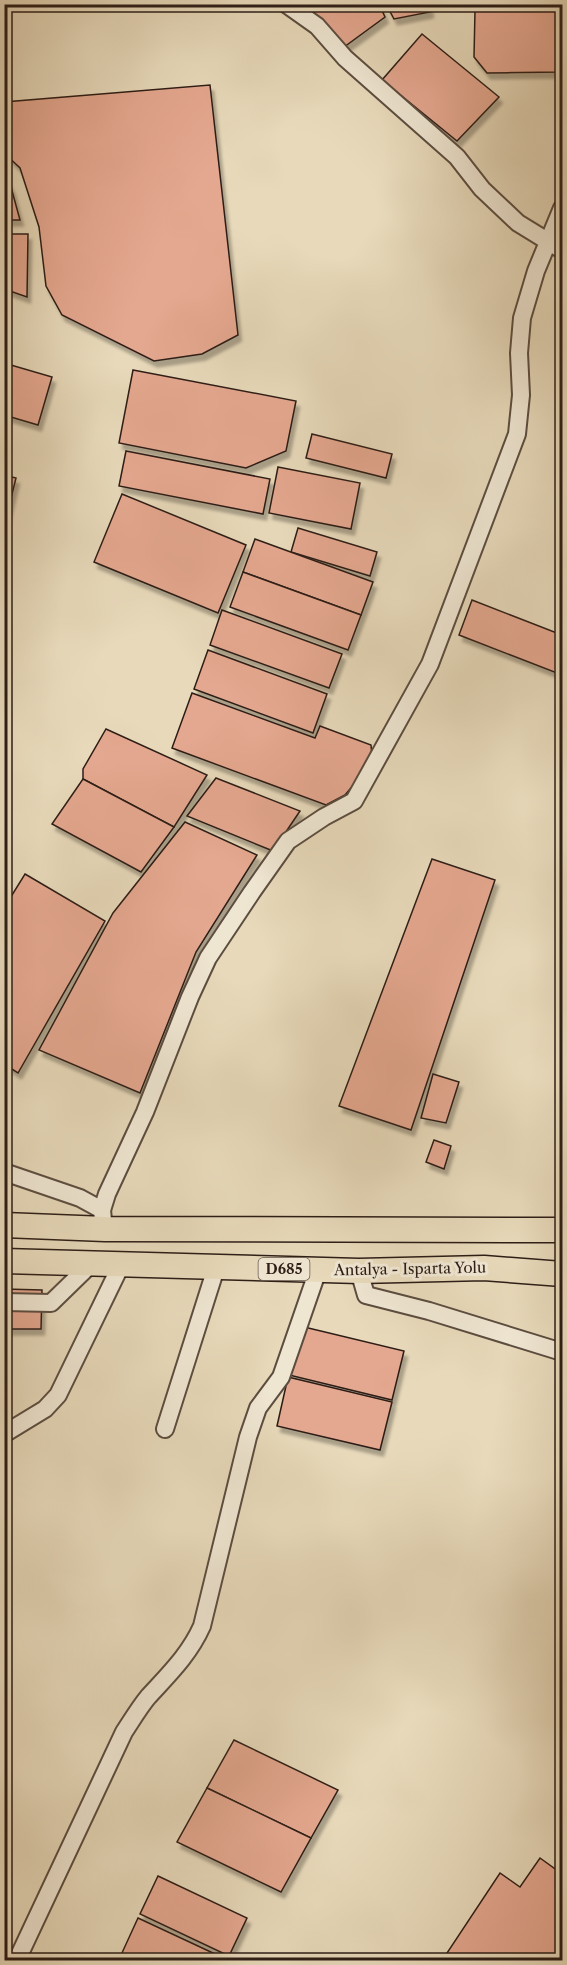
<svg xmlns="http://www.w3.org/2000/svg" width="567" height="1965" font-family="'Libre Caslon Text',serif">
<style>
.building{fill:#e4a78f;stroke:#2d1e17;stroke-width:1.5;filter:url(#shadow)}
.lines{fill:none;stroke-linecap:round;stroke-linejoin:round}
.minor-casing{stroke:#5c4d40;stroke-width:20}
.highway-casing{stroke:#2d1e17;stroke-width:27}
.minor{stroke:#efe6d2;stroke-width:16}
.highway{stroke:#e7d9ba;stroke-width:24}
.labels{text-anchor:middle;stroke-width:6;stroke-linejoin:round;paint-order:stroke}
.shield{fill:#efe6d2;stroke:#675a4f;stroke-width:1.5}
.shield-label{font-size:14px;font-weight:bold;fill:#2d1e17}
.street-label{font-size:15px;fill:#2d1e17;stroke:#efe6d2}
</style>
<defs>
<filter id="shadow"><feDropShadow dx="3.5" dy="6" stdDeviation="1.5" flood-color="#0004"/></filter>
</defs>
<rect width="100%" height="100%" fill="#e7d9ba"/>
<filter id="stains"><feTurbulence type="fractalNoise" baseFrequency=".00333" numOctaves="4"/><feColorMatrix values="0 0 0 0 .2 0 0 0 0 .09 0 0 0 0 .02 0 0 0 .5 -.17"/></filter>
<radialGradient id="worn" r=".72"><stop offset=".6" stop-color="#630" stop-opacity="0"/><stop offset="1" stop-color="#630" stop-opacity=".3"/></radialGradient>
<g class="building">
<path d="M304,4H379L385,17L344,47Z"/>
<path d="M386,4H429L430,12L394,19Z"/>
<path d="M562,8V72L487,73L474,57L475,11Z"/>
<path d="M422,34L499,97L457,141L382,80Z"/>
<path d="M210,85L238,335L202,354L154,361L62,315L46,286L39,227L20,168L4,153V102Z"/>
<path d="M4,176L11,187L20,220H4Z"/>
<path d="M4,234H28L27,297L4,289Z"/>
<path d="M4,363L52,377L38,425L4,415Z"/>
<path d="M133,370L296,401L286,451L246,468L119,443Z"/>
<path d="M312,434L392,454L386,478L306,458Z"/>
<path d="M126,451L270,479L263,514L119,486Z"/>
<path d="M278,467L360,483L351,529L269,513Z"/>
<path d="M4,475L16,478L4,526Z"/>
<path d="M122,494L246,545L218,613L94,562Z"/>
<path d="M298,528L377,552L370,576L291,552Z"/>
<path d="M255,539L373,582L361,615L243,572Z"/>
<path d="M243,572L361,615L348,650L230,607Z"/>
<path d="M472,600L562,635V675L459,635Z"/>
<path d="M222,610L342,654L329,688L210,645Z"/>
<path d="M208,650L327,694L313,733L194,689Z"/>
<path d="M192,693L315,738L320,726L371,745L372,756L366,770L345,795L326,805L172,748Z"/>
<path d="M106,729L207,775L174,827L83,779V769Z"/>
<path d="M216,778L300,811L273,851L187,816Z"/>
<path d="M83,779L174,827L141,872L52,824Z"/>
<path d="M185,822L257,855L196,952L140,1093L39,1050L113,913Z"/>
<path d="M432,859L495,880L411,1130L339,1106Z"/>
<path d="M25,874L105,921L18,1073L4,1064V908Z"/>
<path d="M433,1074L459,1082L446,1123L421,1118Z"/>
<path d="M434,1140L451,1146L444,1169L426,1162Z"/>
<path d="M4,1289L42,1290L41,1329H4Z"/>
<path d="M300,1326L404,1351L392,1400L289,1375Z"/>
<path d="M288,1377L392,1402L380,1450L277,1426Z"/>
<path d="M234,1740L338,1790L311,1838L207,1788Z"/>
<path d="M207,1788L311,1838L281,1892L177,1842Z"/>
<path d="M540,1858L562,1874V1960H446L443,1959L500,1873L520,1887Z"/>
<path d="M158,1876L247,1918L229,1956L140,1914Z"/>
<path d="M138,1918L228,1960H133L121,1955Z"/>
<path d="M115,1954L130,1960H112Z"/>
</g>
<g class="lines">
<defs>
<g id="minor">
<path d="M286,4L317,26L345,58L457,157L482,189L518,223L562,250"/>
<path d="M4,1172L80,1198L102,1210L103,1220"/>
<path d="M102,1210L107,1194L145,1112L190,997L208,958L252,892L288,841L324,817L354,801L430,664L517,434L521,395L519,353L522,318L536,271L562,208"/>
<path d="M359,1271L366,1295L429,1311L562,1352"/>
<path d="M4,1302L51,1303L91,1264"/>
<path d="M165,1429L216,1268"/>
<path d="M4,1434L45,1409L58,1395L121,1265"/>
<path d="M17,1960L124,1732C132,1720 139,1708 148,1697C169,1674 189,1655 202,1626L248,1437L258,1408L281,1377L318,1270"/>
</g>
<g id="highway">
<path d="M4,1225L105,1229L562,1230"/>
<path d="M4,1261L359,1271L484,1268L562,1274"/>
</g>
</defs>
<use href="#minor" class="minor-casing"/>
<use href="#highway" class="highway-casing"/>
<use href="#minor" class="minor"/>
<use href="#highway" class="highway"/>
</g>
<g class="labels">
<rect class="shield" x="258.5" y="1258" width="51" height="22" rx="4.5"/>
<g class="shield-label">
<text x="284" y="1274">D685</text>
</g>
<g class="street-label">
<text transform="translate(410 1269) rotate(-1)" y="5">Antalya - Isparta Yolu</text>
</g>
</g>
<rect width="567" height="1965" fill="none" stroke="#e7d9ba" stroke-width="24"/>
<rect x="6" y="6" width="555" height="1953" fill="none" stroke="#2d1e17" stroke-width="3"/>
<rect x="12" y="12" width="543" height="1941" fill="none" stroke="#2d1e17" stroke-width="1.5"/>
<rect width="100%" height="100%" filter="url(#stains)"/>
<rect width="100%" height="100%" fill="url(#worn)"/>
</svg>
